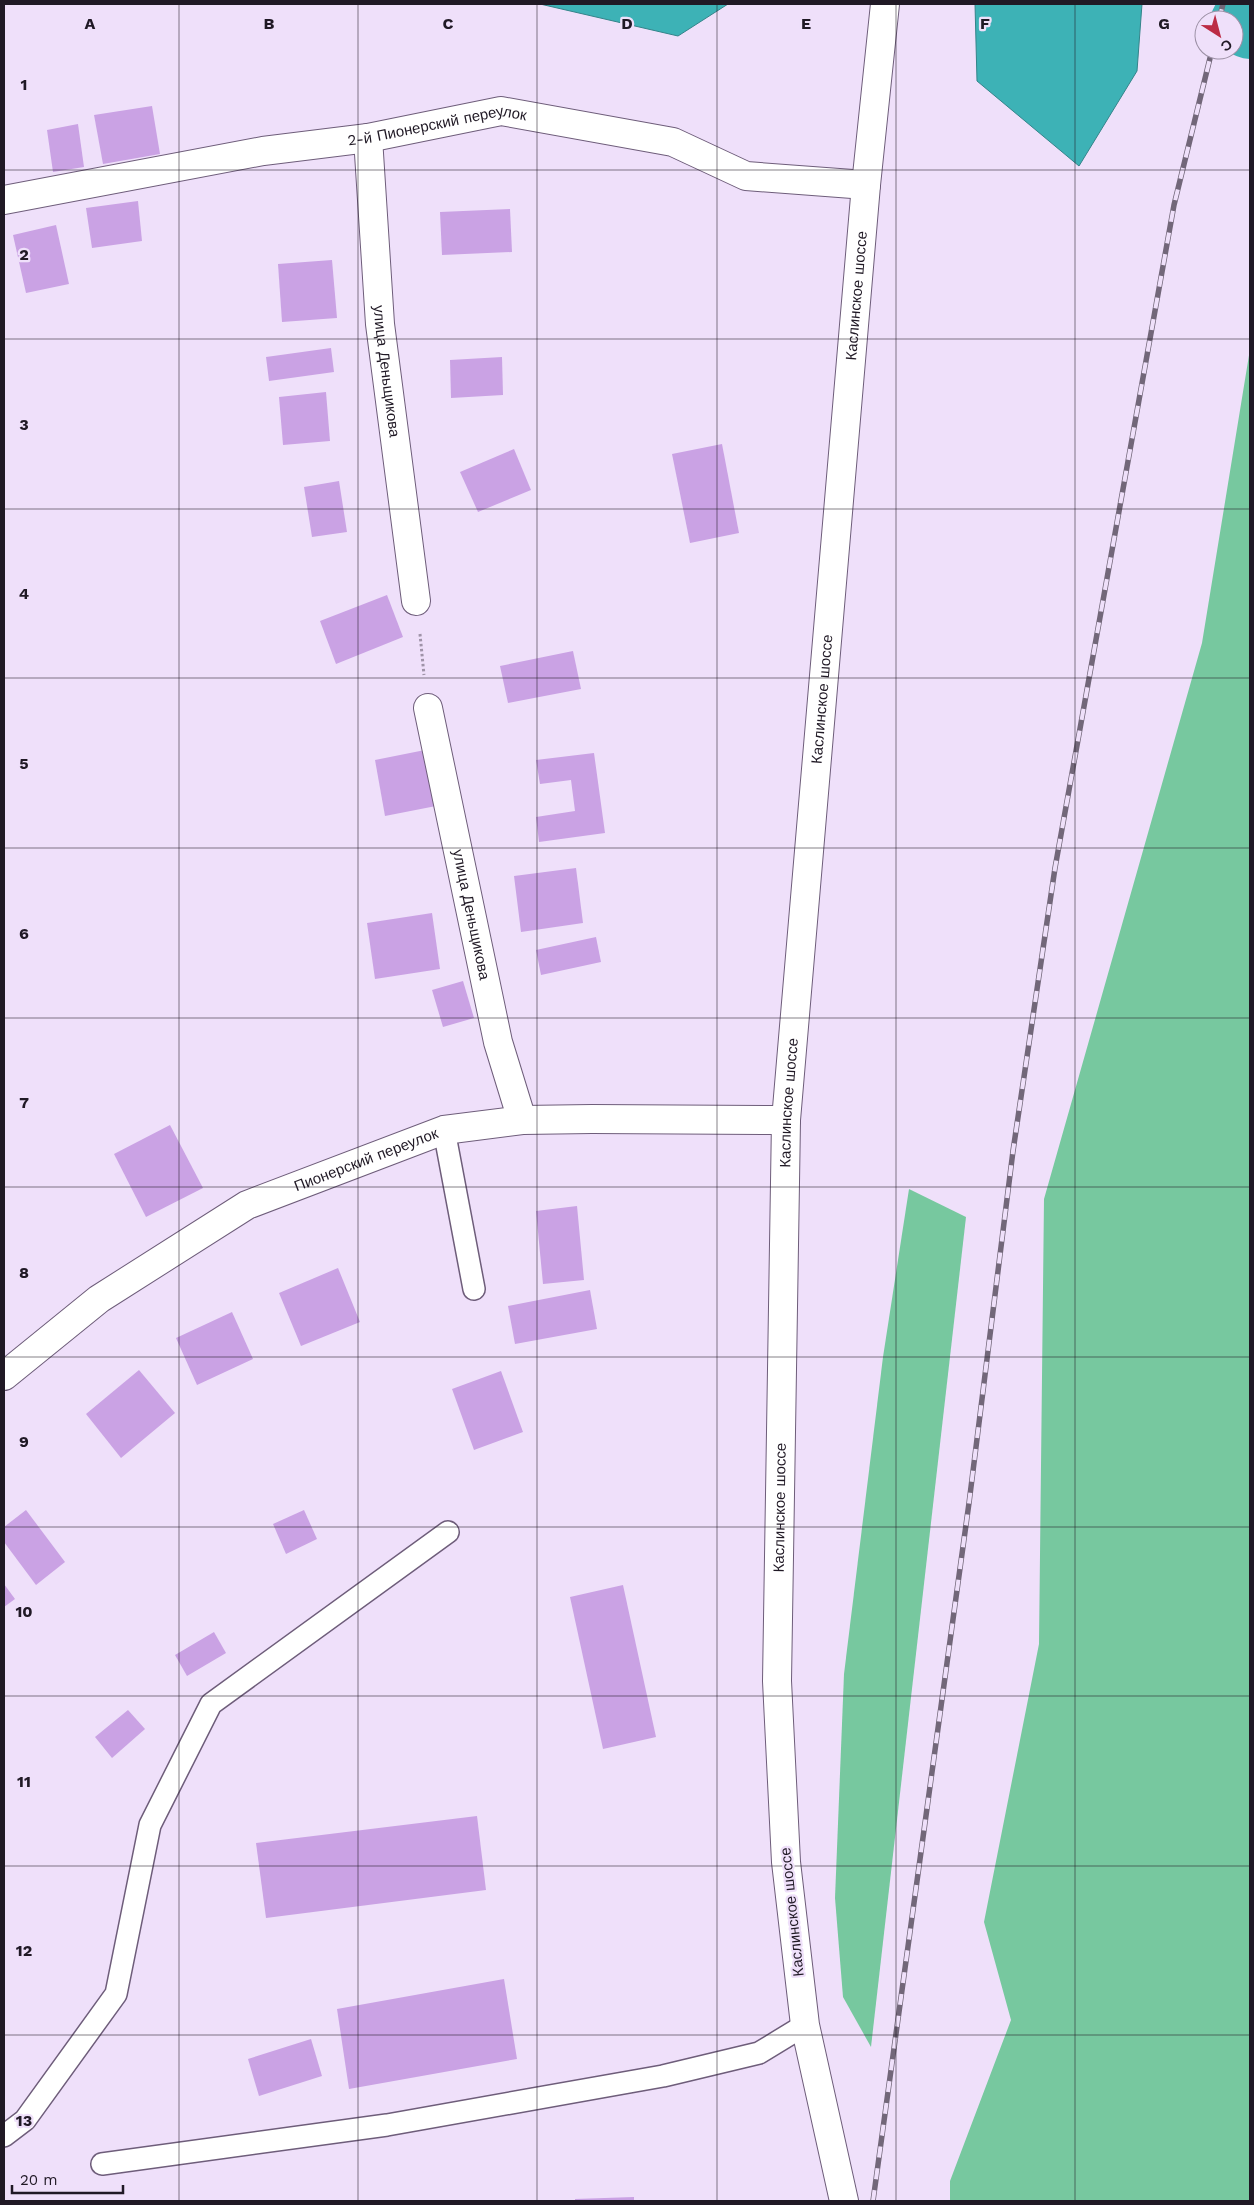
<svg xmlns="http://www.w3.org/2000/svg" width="1254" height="2205" font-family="'Work Sans',sans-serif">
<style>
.green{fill:#77c89f}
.water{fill:#3db2b6;stroke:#34848a}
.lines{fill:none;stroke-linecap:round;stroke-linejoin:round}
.river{stroke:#3db2b6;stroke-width:66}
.building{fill:#caa2e4}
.service-casing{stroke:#6e5d7a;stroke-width:24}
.minor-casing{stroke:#6e5d7a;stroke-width:30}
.tertiary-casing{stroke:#6e5d7a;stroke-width:30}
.primary-casing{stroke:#6e5d7a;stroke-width:30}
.path{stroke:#9f93a8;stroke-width:3;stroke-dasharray:2.5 2.5;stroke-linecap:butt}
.service{stroke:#fff;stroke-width:21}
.minor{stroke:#fff;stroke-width:28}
.tertiary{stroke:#fff;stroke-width:28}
.primary{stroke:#fff;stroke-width:28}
.rail-casing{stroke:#726779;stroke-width:5.5}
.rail{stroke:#efe0fa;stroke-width:4;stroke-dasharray:11;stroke-linecap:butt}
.grid{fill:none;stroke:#201925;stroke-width:1;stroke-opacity:0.55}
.labels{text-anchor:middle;stroke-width:4.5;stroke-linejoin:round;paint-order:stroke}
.street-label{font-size:15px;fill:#201925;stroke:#efe0fa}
.grid-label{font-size:16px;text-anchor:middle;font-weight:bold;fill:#201925;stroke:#efe0fa;stroke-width:4.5;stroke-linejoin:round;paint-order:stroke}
</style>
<rect width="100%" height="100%" fill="#efe0fa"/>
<g class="green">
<path d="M1250,349V2201H950V2181L1011,2020L984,1922L1039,1644L1044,1199L1202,643Z"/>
<path d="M909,1189L966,1217L871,2047L843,1997L835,1898L844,1674L883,1357Z"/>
</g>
<g class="water">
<path d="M540,4H728L678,36Z"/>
<path d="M975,4H1142L1137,71L1079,166L977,81Z"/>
</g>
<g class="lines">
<path class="river" d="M1243,23L1250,26"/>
</g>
<g class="building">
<path d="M152,106L160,154L103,164L94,115Z"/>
<path d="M78,124L84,167L53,172L47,130Z"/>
<path d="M138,201L142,241L92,248L86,208Z"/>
<path d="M510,209L512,252L442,255L440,212Z"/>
<path d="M56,225L69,284L26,293L13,235Z"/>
<path d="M332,260L337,318L282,322L278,264Z"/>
<path d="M331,348L334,372L269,381L266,357Z"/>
<path d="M502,357L503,395L451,398L450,360Z"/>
<path d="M326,392L330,441L283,445L279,397Z"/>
<path d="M722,444L739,533L690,543L672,454Z"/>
<path d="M514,449L531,490L478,512L460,472Z"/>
<path d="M339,481L347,532L312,537L304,487Z"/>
<path d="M387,595L403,637L336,664L320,621Z"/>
<path d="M573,651L581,689L508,703L500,666Z"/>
<path d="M425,750L436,806L385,816L375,760Z"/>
<path d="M594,753L605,833L539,842L536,817L575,811L571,780L540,784L536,760Z"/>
<path d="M576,868L583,923L521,932L514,876Z"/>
<path d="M432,913L440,969L375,979L367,923Z"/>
<path d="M596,937L601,962L541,975L536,950Z"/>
<path d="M463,981L474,1018L443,1027L432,990Z"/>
<path d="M170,1125L203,1188L146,1217L114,1154Z"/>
<path d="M577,1206L584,1280L543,1284L536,1211Z"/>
<path d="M338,1268L360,1322L301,1346L279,1293Z"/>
<path d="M590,1290L597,1329L515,1344L508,1306Z"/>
<path d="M232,1312L253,1359L197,1385L176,1338Z"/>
<path d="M139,1370L175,1413L121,1458L86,1414Z"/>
<path d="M501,1371L523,1432L474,1450L452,1389Z"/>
<path d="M26,1510L65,1562L36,1585L4,1542V1527Z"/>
<path d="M304,1510L317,1539L286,1554L273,1524Z"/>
<path d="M4,1584L15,1599L4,1607Z"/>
<path d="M623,1585L656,1737L603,1749L570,1597Z"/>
<path d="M214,1632L226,1653L187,1676L175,1655Z"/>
<path d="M128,1710L145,1729L112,1758L95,1737Z"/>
<path d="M477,1816L486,1890L266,1918L256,1843Z"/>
<path d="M504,1979L517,2059L349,2089L337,2009Z"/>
<path d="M311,2039L322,2076L259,2096L248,2059Z"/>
<path d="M634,2197V2201H575V2199Z"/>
</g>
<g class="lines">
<defs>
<g id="service">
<path d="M444,1130L474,1289"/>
<path d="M4,2136L25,2120L116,1994L150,1825L211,1704L448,1532"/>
<path d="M102,2164L387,2125L663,2076L759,2053L805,2025"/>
</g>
<g id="minor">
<path id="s1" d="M368,138L380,324L416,601"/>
<path id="s2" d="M4,200L263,151L368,138L501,111L673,142L746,176L866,185"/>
<path id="s3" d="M428,708L498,1042L522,1120"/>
</g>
<g id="tertiary">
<path id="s4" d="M4,1376L99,1299L247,1205L444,1130L522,1120L592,1119L786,1120"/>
</g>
<g id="primary">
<path id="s5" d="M844,2201L805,2025L786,1862L777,1681L786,1120L866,185L885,4"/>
</g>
</defs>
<use href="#service" class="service-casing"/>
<use href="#minor" class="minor-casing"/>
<use href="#tertiary" class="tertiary-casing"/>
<use href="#primary" class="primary-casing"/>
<path class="path" d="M420,634L424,675"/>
<use href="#service" class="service"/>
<use href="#minor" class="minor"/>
<use href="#tertiary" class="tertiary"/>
<use href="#primary" class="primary"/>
<defs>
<g id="rail">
<path d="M1219,20L1223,4"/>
<path d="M873,2201L969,1503L1013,1151L1055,868L1174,205L1212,50"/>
</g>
</defs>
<use href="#rail" class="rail-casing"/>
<use href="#rail" class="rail"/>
</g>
<path class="grid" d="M179,4V2201M358,4V2201M537,4V2201M717,4V2201M896,4V2201M1075,4V2201M4,170H1250M4,339H1250M4,509H1250M4,678H1250M4,848H1250M4,1018H1250M4,1187H1250M4,1357H1250M4,1527H1250M4,1696H1250M4,1866H1250M4,2035H1250"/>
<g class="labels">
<g class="street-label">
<text dy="5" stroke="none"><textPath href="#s2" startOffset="440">2-й Пионерский переулок</textPath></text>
<text dy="5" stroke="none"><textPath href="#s5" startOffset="1914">Каслинское шоссе</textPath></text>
<text dy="5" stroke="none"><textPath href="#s1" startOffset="234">улица Деньщикова</textPath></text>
<text dy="5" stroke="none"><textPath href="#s5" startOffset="1509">Каслинское шоссе</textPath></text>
<text dy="5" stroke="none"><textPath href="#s3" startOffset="211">улица Деньщикова</textPath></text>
<text dy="5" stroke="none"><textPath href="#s5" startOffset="1104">Каслинское шоссе</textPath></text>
<text dy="5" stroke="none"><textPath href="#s4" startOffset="425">Пионерский переулок</textPath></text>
<text dy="5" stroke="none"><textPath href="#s5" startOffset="699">Каслинское шоссе</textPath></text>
<text transform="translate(792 1912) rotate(-96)" y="5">Каслинское шоссе</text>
</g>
</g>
<g class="grid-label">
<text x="90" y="29">A</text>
<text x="269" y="29">B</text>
<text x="448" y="29">C</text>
<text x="627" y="29">D</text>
<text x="806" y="29">E</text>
<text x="985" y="29">F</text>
<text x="1164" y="29">G</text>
<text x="24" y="90">1</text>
<text x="24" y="260">2</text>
<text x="24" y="430">3</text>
<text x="24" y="599">4</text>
<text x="24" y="769">5</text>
<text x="24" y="939">6</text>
<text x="24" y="1108">7</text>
<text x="24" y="1278">8</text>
<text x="24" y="1447">9</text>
<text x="24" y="1617">10</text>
<text x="24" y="1787">11</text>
<text x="24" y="1956">12</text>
<text x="24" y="2126">13</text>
</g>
<rect width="1254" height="2205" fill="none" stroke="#201925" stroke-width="10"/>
<g transform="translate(1219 35) rotate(144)"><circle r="24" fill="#efe0fa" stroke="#9c90a5"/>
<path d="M0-4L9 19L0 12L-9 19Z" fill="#bc2b45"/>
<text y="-8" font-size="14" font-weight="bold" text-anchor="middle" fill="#201925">С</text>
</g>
<path d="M12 2185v8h111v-8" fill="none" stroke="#201925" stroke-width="2.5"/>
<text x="20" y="2185" font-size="15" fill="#201925" stroke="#efe0fa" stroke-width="4" paint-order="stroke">20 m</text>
</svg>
